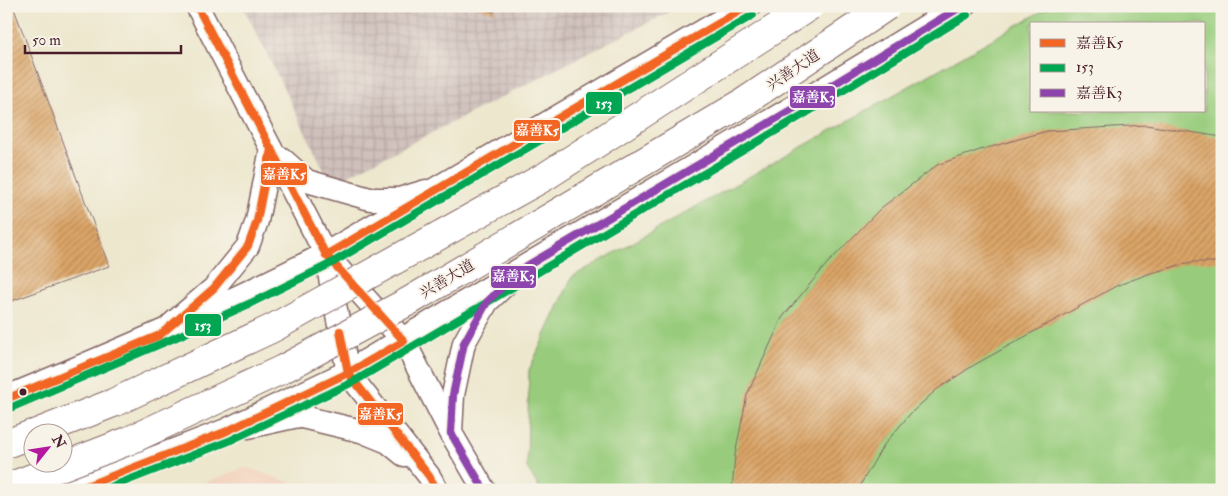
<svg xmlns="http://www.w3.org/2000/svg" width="1228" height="496" font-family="'IM FELL Double Pica','Noto Serif SC',serif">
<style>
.built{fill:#f3d4bf}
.industrial{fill:url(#industrial-grid)}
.park{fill:#98cc7c;stroke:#717654;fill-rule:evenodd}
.building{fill:url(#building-hatch)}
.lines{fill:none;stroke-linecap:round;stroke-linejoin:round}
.secondary-casing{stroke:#836564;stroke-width:25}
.primary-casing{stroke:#836564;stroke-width:28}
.highway-casing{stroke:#836564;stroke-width:30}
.secondary{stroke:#fff;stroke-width:22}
.primary{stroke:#fff;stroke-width:25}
.highway{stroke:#fff;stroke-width:28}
.highway-bridge-casing{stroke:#836564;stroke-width:30;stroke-linecap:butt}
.highway-bridge{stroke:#fff;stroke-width:28}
.bus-1-casing{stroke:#f7f3e8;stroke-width:11}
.bus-2-casing{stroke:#f7f3e8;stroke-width:11}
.bus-3-casing{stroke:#f7f3e8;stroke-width:11}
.bus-1{stroke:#f26522;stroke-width:8}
.bus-2{stroke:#00a651;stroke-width:8}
.bus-3{stroke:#8e44ad;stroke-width:8}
.bus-dot{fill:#4a1f2b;stroke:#f7f3e8;stroke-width:2}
.labels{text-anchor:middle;stroke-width:4;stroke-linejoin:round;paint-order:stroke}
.street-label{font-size:15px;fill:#4a1f2b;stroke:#f7f3e8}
.line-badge{stroke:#f7f3e8;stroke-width:2}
.badge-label{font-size:14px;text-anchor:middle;font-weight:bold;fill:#fff}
</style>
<defs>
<pattern id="industrial-grid" width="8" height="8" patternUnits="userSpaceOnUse" patternTransform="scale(1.25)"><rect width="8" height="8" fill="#cfc0bb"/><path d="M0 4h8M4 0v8" fill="none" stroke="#b3a5a1"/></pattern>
<pattern id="building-hatch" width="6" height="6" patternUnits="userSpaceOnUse" patternTransform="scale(1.25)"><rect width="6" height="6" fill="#dba567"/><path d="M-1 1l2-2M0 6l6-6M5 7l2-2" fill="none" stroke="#b48655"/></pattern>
</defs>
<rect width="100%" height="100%" fill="#f7f3e8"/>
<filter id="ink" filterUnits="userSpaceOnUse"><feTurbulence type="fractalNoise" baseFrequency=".02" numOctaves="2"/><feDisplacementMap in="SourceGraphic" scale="10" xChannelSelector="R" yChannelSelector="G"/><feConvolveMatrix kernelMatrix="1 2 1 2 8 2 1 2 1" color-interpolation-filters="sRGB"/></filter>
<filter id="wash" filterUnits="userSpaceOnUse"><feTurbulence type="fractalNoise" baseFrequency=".0096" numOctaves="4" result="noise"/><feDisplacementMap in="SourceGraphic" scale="20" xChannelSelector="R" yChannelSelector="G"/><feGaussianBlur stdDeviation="1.12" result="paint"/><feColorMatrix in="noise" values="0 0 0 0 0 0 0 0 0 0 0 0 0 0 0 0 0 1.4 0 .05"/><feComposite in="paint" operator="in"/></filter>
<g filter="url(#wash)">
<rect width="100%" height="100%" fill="#ede7cd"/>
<path class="built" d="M246,467L310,490H186Z"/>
<path class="industrial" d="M243,6H681L331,184Z"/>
<path class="park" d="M1051,6H1222V490H541L527,468L529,370L572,277ZM1032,24H1204V111H1032Z"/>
<g id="blocks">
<g class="building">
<path d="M6,6H13L109,266L6,303Z"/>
<path d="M471,6H496L494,12Z"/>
<path d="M1146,125L1222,137V262H1191L1151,273L1116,286L974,365L936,390L910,414L883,446L862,482L860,490H732L735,455L747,395L782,318L825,266L881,208L937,165L980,150L1047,131Z"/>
</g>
</g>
</g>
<g filter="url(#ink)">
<use href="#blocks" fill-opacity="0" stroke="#836564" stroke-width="1"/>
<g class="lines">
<defs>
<g id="secondary">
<path d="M197,6L326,255L404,341L451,433L484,490"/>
<path d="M281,158L307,181L370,199H399L426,191"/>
<path d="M330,278L348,373L429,476L437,490"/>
<path d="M172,324L214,288L248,246L257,221L271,149"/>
<path d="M248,427L298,416L361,431L388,442L404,455"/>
<path d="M451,432L453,395L464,343L487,302L506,284"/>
</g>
<g id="primary">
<path d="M6,399C115,354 221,309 326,255L748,6"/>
<path d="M75,490L225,432L348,373L801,104L962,6"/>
</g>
<path id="highway" d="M6,444L32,434"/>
</defs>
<use href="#secondary" class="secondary-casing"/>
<use href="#primary" class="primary-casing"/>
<use href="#highway" class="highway-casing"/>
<use href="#secondary" class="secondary"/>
<use href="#primary" class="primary"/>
<use href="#highway" class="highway"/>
<defs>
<g id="highway-bridge">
<path d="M34,434L113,403L273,328L546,176L810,6"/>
<path d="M6,488L128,441L283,369L411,300L741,104L887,6"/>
</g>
</defs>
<use href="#highway-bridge" class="highway-bridge-casing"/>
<use href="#highway-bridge" class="highway-bridge"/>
<defs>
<g id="bus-1">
<path d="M326,255L748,6"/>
<path d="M340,331L348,373L429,476L437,490"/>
<path d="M6,399L160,335L214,288L248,246L257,221L271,149"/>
<path d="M76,490L225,432L348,373L404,341L326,255L197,6"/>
</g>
<g id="bus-2">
<path d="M10,408L172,339L251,303L330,264L753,15"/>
<path d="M103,490L229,441L353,382L806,113L967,15"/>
</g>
<g id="bus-3">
<path d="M451,433L453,395L464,343L487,302L520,270L801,104L962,6"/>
<path d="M451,433L484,490"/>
</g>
</defs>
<use href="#bus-1" class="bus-1-casing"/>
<use href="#bus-2" class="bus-2-casing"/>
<use href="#bus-3" class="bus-3-casing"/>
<use href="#bus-1" class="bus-1"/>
<use href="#bus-2" class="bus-2"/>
<use href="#bus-3" class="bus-3"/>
</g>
</g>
<circle class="bus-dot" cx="23" cy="392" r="4.5"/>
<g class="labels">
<g class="street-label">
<text transform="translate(793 70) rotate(-34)" y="5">兴善大道</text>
<text transform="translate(447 279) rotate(-31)" y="5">兴善大道</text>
</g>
</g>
<g class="line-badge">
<rect x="789" y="85" width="47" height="24" rx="5" fill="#8e44ad"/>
<rect x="585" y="91" width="38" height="24" rx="5" fill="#00a651"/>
<rect x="513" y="119" width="48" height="23" rx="5" fill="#f26522"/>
<rect x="260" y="162" width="48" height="24" rx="5" fill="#f26522"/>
<rect x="490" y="265" width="47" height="24" rx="5" fill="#8e44ad"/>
<rect x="184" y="313" width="38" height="24" rx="5" fill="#00a651"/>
<rect x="357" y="402" width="47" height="24" rx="5" fill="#f26522"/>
</g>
<g class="badge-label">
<text x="813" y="102">嘉善K3</text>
<text x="604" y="108">153</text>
<text x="537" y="135">嘉善K5</text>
<text x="284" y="179">嘉善K5</text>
<text x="513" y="281">嘉善K3</text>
<text x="203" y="330">153</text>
<text x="380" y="419">嘉善K5</text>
</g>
<rect width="1228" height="496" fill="none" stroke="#f7f3e8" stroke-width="25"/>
<rect x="1030" y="22" width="175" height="90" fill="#f7f3e8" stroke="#b29e9c"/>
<rect x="1040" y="39" width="25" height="8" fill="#f26522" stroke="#b29e9c"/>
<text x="1076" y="48" font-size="15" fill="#4a1f2b">嘉善K5</text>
<rect x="1040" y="64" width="25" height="8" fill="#00a651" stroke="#b29e9c"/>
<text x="1076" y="72" font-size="15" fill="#4a1f2b">153</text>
<rect x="1040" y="89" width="25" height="8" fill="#8e44ad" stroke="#b29e9c"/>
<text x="1076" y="98" font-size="15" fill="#4a1f2b">嘉善K3</text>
<g transform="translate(48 448) rotate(60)"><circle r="24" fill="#f7f3e8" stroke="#b29e9c"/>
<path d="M0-4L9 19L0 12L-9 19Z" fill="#b5179e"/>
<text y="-8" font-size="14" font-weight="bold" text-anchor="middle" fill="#4a1f2b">N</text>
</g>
<path d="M25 45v8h156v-8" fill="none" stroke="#4a1f2b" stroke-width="2.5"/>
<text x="32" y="45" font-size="15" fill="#4a1f2b" stroke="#f7f3e8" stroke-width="4" paint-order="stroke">50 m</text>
</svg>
